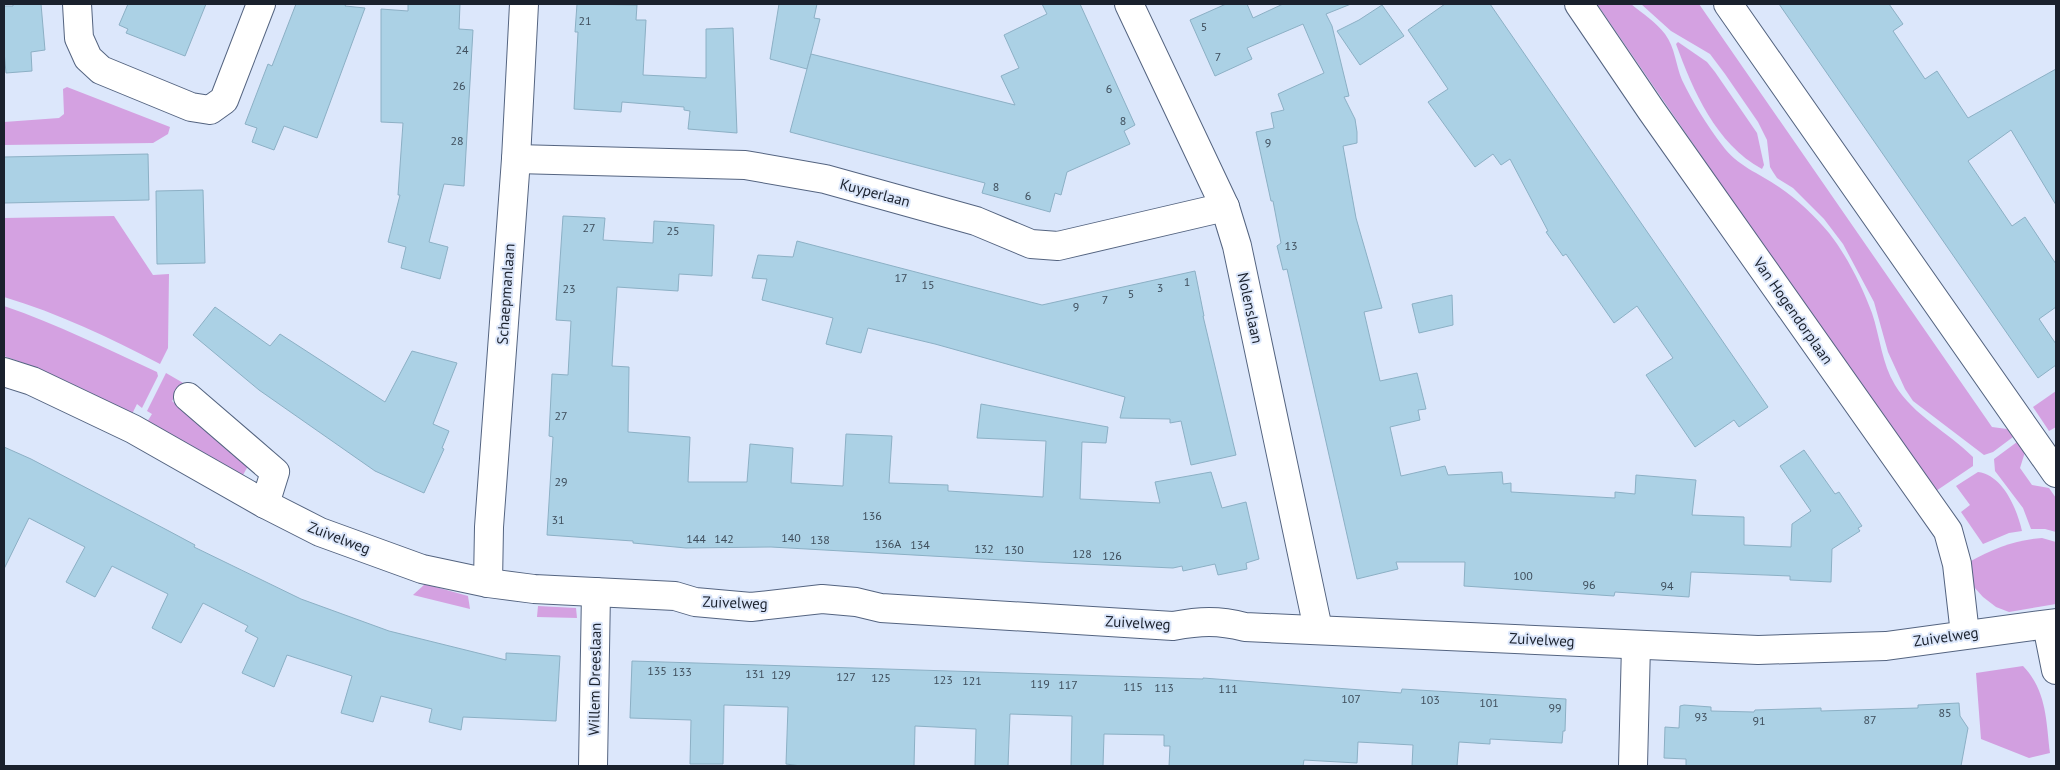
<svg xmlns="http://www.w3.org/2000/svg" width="2060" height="770" font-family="'PT Sans',sans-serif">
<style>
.green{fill:#d4a1e1}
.forest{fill:#d29fe0}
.building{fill:#abd1e5;stroke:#8cb0c5}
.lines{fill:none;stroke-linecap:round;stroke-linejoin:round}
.minor-casing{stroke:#546480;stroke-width:30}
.tertiary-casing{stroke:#546480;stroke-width:30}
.minor{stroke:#fff;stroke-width:28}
.tertiary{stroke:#fff;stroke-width:28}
.labels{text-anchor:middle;stroke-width:4;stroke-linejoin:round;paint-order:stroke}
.number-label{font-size:12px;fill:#3e4d5b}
.street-label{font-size:15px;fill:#1a212d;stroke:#dce7fb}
</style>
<rect width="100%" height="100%" fill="#dce7fb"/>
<g class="green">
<path d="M1597,4H1631C1642,13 1657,23 1665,34C1675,47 1676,66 1682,80C1693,103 1707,125 1722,145C1737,166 1759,173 1779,187C1798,200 1815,216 1829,233C1847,256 1862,286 1872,313C1880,337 1882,364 1895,385C1914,416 1948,432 1973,457V466L1933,493Z"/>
<path d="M1641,4H1699L1992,427L2007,429L2013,437L1993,452L1984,455L1913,401L1905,389L1888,352L1874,302L1843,244L1824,219L1793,188L1777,178L1773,172L1770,167L1767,140L1758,122L1725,74L1710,54L1671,31Z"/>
<path d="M1678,42L1707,62L1715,72L1757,133L1764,165L1762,169C1716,144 1693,91 1676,44Z"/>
<path d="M67,87L170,127L168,134L153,143L4,145V122L59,118L64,114L63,89Z"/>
<path d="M114,216L153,275L169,274L168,348L160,364C110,338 58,313 4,297V218Z"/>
<path d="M4,306C57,324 107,349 157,372L158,376L142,408L137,404L132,414C90,392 49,371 4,356Z"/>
<path d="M166,373L185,384L172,401L248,466L243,475L147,422L152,414L147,411Z"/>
<path d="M2056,391V427L2049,431L2033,407Z"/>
<path d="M2017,442L2025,452L2020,468L2032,485L2049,488L2056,498V532L2045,529H2031L2023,508L1995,471L1994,459Z"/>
<path d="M1978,472C2003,475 2017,509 2022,531L2009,533L1983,544L1961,512L1970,505L1956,486Z"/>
<path d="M2042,538L2056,542V604L2009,612L1996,607L1983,597L1974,587L1969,562C1993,549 2015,540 2042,538Z"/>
<path d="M425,584L468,596L470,609L413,595Z"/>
<path d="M538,606L576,608L577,618L537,617Z"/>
</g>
<path class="forest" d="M2023,666C2047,691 2046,721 2050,753L2029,758L1981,739L1976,673Z"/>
<g class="building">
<path d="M13,4H41L45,50L31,52L32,71L6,73L4,51V6H13Z"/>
<path d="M128,4H206L185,56L126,33L128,29L119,25Z"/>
<path d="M296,4H346L345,6L365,8L317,138L284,126L274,150L252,142L257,128L245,124L268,64L272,66Z"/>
<path d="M408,4H460L459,29L473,30L464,186L444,184L429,242L448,247L440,279L401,268L406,247L388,242L400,195H398L403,123L381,122V9L408,11Z"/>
<path d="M577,4L637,5L636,20H646L643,75L706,78V29L733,28L737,133L688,129L690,111L684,110V107L622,102L621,112L574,109L578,32H575Z"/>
<path d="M779,4H817L814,18L820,19L807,69L770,59Z"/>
<path d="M1042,4H1080L1135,125L1124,131L1130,144L1067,172L1061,195L1055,193L1050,212L982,193L985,183L790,132L811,54L1015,105L1001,76L1019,68L1004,35L1047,14Z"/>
<path d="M1226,4H1247L1253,18L1283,4H1351L1326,14L1332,26L1349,96L1344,97L1355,119L1357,132V143L1343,146L1356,218L1382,308L1364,312L1380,381L1417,373L1426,409L1418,410L1420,420L1390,427L1401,476L1445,466L1448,475L1502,472L1503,484L1511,483V492L1615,498V492L1635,494L1636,475L1696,480L1692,515L1744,517V545L1791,547L1792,524L1811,511L1780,466L1804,450L1835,494L1839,492L1862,526L1858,528L1860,531L1832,549L1831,582L1790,580V576L1691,572L1689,597L1615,592L1614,596L1464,586L1465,562H1396L1398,569L1357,579L1287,269L1283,270L1277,246L1281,243L1273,201H1271L1256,132L1274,128L1271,113L1284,110L1278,94L1324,73L1303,24L1247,48L1252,59L1215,76L1190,20Z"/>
<path d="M1445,4H1490L1768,407L1739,427L1734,420L1695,447L1646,375L1673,358L1637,306L1614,323L1566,254L1563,256L1546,232L1548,231L1510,159L1501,165L1493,154L1475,167L1428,102L1448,89L1408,30Z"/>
<path d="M1779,4H1889L1903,24L1893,31L1925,79L1937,71L1968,118L2056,69V205L2011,130L1968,161L2012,226L2025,217L2056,264V307L2039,319L2056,344V365L2038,378Z"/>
<path d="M1382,5L1404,36L1360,65L1337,31L1359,20Z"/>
<path d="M148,154L149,200L4,203V157Z"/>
<path d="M203,190L205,263L157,264L156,191Z"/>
<path d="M563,216L605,218L603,240L653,243L654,221L714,225L712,276L679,274L678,291L617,287L612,366L629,367L628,432L690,437L688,482H747L750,444L793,448L791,483L843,486L846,434L892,436L889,483L948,485V491L1043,497L1046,441L977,438L981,404L1108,427L1106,443L1082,442L1080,499L1160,503L1155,482L1211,472L1222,508L1246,502L1259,559L1246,563L1247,569L1218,575L1215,564L1183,571L1182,566L1173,568L1038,562L771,547L686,548L633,543V541L547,535L553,437L549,436L552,374L568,375L571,321L556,320Z"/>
<path d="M797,241L1042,305L1195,271L1204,316H1203L1236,455L1191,465L1181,421L1170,423V419L1120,418L1125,397L935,344L868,328L861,353L826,344L833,318L762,300L767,279L752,278L758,255L793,257Z"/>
<path d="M1452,295L1453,325L1419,333L1412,304Z"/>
<path d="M215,307L270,346L280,334L385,402L412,351L457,363L433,424L449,431L442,448L444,449L424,493L375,471L259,390L193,335Z"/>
<path d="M4,447L31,459L167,530L195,545L194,547L301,599L389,631L506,660V653L560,656L556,721L463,717L461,730L429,722L432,709L381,696L373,722L341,713L352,676L287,655L274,687L242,673L258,638L245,631L248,626L203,603L181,643L152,628L168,594L112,566L95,597L66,582L85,547L29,518L4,569Z"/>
<path d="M632,661L1203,679V678L1401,693L1402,689L1566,699L1565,731H1563L1562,743L1490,739V744L1459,742L1457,766H1412L1413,745L1358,742L1357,763L1304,760L1303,766H1169L1170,746H1164V735L1104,734L1103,766H1071L1072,716L1010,714L1008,766H975L976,729L915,726L914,766H801L786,764L788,707L724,705L723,764H690L691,720L630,718Z"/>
<path d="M1959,703L1960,716L1968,728L1961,766H1686V759L1664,758L1665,727L1679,728L1680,706L1684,705L1711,707V711L1754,712L1755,710L1821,708V711L1918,708V705Z"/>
</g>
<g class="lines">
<defs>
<g id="minor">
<path d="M77,4L79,38L88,58L101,70L191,107L210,110L224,100L261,4"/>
<path d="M1129,4L1225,207L1237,246L1318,629"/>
<path d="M1579,4L1651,110L1948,531L1957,564L1965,634"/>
<path d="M1728,4L2056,473"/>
<path d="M516,159L745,165L825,179L976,221L1031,244L1058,246L1225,207"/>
<path d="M188,397L275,472L265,504"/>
<path d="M488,583L489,527L516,159L524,4"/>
<path d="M2047,625L2056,670"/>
<path d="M593,766L596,592"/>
<path d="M1633,766L1636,645"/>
</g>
<path id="tertiary" d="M4,372L32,381L133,429L265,504L320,532L422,569L488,583L534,589L675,596L695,602L751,607L822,599L856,602L881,608L1173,626C1200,621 1218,620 1245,627L1758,650L1886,646L2056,623"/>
</defs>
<use href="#minor" class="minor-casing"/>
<use href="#tertiary" class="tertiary-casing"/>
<use href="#minor" class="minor"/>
<use href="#tertiary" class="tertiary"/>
</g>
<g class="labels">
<g class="number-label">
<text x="585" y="25">21</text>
<text x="1204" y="31">5</text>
<text x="462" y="54">24</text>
<text x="1218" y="61">7</text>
<text x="459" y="90">26</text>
<text x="1109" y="93">6</text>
<text x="1123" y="125">8</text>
<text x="457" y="145">28</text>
<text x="1268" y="147">9</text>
<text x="996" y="191">8</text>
<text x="1028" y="200">6</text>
<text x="589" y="232">27</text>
<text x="673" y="235">25</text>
<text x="1291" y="250">13</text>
<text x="901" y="282">17</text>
<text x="1187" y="286">1</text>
<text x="928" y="289">15</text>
<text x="1160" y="292">3</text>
<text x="569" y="293">23</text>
<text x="1131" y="298">5</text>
<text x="1105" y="304">7</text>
<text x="1076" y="311">9</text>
<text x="561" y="420">27</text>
<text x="561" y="486">29</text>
<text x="872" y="520">136</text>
<text x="558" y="524">31</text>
<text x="791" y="542">140</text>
<text x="696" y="543">144</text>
<text x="724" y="543">142</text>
<text x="820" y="544">138</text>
<text x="888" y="548">136A</text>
<text x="920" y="549">134</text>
<text x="984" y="553">132</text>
<text x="1014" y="554">130</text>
<text x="1082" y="558">128</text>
<text x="1112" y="560">126</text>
<text x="1523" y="580">100</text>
<text x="1589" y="589">96</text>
<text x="1667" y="590">94</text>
<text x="657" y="675">135</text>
<text x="682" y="676">133</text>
<text x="755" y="678">131</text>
<text x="781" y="679">129</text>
<text x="846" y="681">127</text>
<text x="881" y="682">125</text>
<text x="943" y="684">123</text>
<text x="972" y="685">121</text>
<text x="1040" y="688">119</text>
<text x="1068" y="689">117</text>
<text x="1133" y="691">115</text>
<text x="1164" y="692">113</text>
<text x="1228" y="693">111</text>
<text x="1351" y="703">107</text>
<text x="1430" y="704">103</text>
<text x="1489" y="707">101</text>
<text x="1555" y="712">99</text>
<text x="1945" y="717">85</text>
<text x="1701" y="721">93</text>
<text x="1870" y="724">87</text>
<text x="1759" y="725">91</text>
</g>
<g class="street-label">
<text transform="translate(875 193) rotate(15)" y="5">Kuyperlaan</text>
<text transform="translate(506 294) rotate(-86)" y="5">Schaepmanlaan</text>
<text transform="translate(1250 308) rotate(78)" y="5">Nolenslaan</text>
<text transform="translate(1793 311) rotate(55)" y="5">Van Hogendorplaan</text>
<text transform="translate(339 538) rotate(21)" y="5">Zuivelweg</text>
<text transform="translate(735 603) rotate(2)" y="5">Zuivelweg</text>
<text transform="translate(1138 623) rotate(3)" y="5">Zuivelweg</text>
<text transform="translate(1946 637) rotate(-8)" y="5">Zuivelweg</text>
<text transform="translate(1542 640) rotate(3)" y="5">Zuivelweg</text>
<text transform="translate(595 679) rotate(-89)" y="5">Willem Dreeslaan</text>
</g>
</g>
<rect width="2060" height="770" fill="none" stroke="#1a212d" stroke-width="10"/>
</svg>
